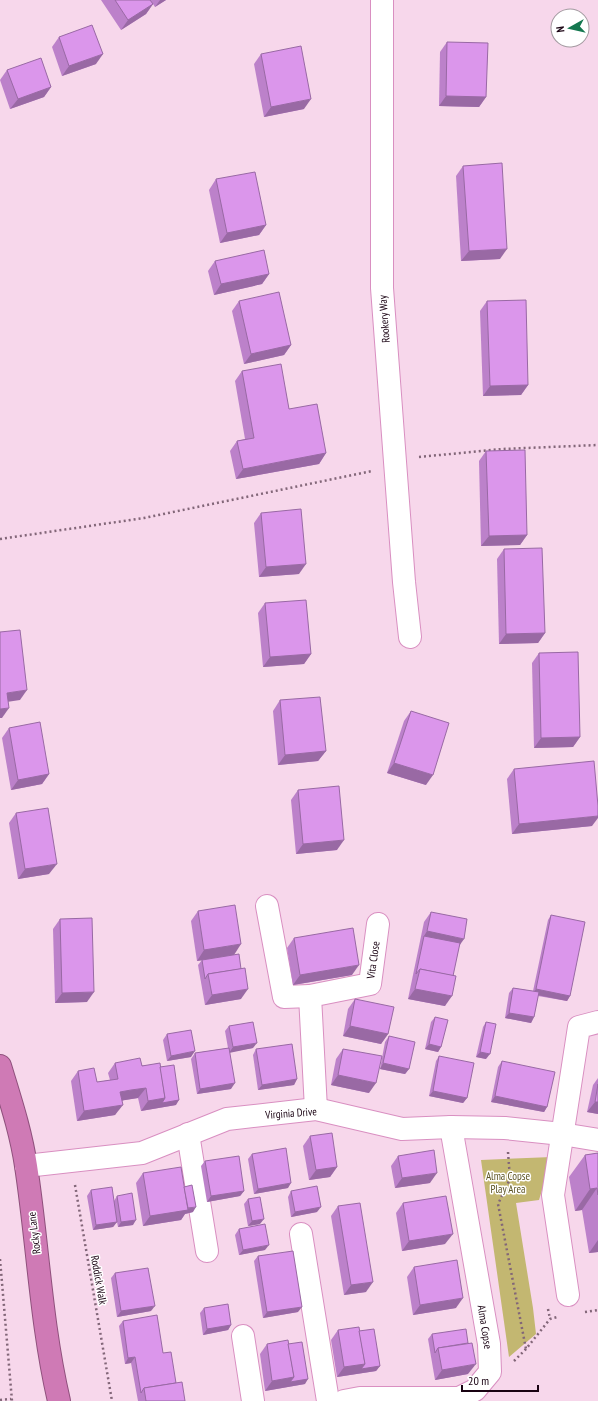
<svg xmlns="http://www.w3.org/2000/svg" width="598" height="1401" font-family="'PT Sans Narrow',sans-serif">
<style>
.green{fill:#c3b771}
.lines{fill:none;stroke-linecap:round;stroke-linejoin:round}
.minor-casing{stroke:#d98fc1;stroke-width:24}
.highway-casing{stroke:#8f507c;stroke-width:24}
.path{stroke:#826678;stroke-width:2.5;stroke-dasharray:2 3;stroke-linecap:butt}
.minor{stroke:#fff;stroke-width:22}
.highway{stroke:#cf7ab5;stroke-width:22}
.wall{fill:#bc81ca}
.shaded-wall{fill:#9969a4}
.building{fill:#db96eb;stroke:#9969a4}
.labels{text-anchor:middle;stroke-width:3;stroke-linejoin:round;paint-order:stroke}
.street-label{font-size:11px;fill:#190212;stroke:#fff}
.park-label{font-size:11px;fill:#5c5424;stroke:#fff}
</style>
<rect width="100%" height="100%" fill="#f7d7eb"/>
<path class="green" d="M552,1157L539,1200L516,1203L533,1308L536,1334L509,1357L481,1160Z"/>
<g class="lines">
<defs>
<g id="minor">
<path d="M382,0V288L404,582L410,637"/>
<path d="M267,906L284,997L310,996"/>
<path d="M316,1109L310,996L370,984L378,924"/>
<path d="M188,1134L207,1251"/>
<path d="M26,1166L142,1153L227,1119L316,1109L402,1129L451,1127L505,1128L562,1134L598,1140"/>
<path d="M301,1234L328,1401"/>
<path d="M568,1295L553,1195L579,1027L598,1022"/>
<path d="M243,1336L253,1401"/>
<path d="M344,1401L360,1398H459L475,1390L490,1372L489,1344L451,1127"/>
</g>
<path id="highway" d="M0,1066C10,1099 21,1132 26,1166C38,1245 41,1324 59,1401"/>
</defs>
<use href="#minor" class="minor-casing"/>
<use href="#highway" class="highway-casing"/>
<g class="path">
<path d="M419,457L502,449L598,445"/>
<path d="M0,539L144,518L372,471"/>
<path d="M508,1152L510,1179L498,1204L526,1349"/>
<path d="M75,1185L112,1401"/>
<path d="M0,1259L12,1401"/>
<path d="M548,1309L550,1319"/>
<path d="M585,1312L598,1310"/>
<path d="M514,1361L526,1349L550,1319L557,1317"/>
<path d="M0,1400L11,1399"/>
</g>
<use href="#minor" class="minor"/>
<use href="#highway" class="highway"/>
</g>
<g class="wall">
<path d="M101,0H166L155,7L153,4L146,14L121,30Z"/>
<path d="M59,37L96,64L62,76L52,47Z"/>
<path d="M447,42L486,97L479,107L439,106L440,52Z"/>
<path d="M261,54L304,109L264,117L254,64Z"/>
<path d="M7,70L51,87L44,97L10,109L0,80Z"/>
<path d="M463,166L500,259L461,261L456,176Z"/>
<path d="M216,179L266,225L259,235L220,243L209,190Z"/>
<path d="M215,261L269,274L262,284L214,295L208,271Z"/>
<path d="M239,301L291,345L284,355L244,364L232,311Z"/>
<path d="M487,301L528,385L521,395L483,396L480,311Z"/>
<path d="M242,371L289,409L326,453L319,464L236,479L230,451L237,441L245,439L235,381Z"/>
<path d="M486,451L527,535L520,545L481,546L479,461Z"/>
<path d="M261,513L299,574L259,577L254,523Z"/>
<path d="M504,549L545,633L538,643L499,644L497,559Z"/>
<path d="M265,603L311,654L304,664L263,667L258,613Z"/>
<path d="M539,653L580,737L573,747L534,748L532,663Z"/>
<path d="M280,700L326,751L318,761L278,765L273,711Z"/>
<path d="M411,711L426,785L387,773L404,721Z"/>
<path d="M9,728L49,774L42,784L11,790L2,738Z"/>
<path d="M514,769L592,826L512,834L507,779Z"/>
<path d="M298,790L337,850L296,854L291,800Z"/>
<path d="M16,813L49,874L18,879L9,823Z"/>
<path d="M198,911L234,955L197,961L191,921Z"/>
<path d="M431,912L460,943L445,1006L408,999L424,922Z"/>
<path d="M551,915L570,996L567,1001L538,996L534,1017L531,1023L505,1018L509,993L513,988L533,991L548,920Z"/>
<path d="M60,919L87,1002L55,1003L53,929Z"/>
<path d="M294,938L352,975L293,985L287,948Z"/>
<path d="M202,960L241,969V999L205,1005L198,965Z"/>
<path d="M355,999L388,1034L381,1044L343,1036L348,1009Z"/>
<path d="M435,1017L441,1047L438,1052L425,1049L431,1022Z"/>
<path d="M486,1022V1059L476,1057L483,1027Z"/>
<path d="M229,1026L253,1048L230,1052L231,1089L197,1094L191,1059L195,1053L228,1048L225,1031Z"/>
<path d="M167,1034L191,1057L167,1061L163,1040Z"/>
<path d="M389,1036L409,1069L405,1074L380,1069L385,1042Z"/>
<path d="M256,1049L297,1079L294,1085L258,1090L253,1055Z"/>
<path d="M343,1049L369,1093L331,1085L336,1059Z"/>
<path d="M439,1056L467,1098L463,1103L429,1096L436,1061Z"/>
<path d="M502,1061L547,1107L544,1112L491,1102L498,1067Z"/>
<path d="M115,1063L160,1067L176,1105L141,1111L138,1098L124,1100L122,1101L115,1115L77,1121L71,1081L78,1071L97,1082L110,1080L108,1073Z"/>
<path d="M598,1078V1114L587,1112L593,1085Z"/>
<path d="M310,1136L337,1167L330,1177L309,1180L303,1146Z"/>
<path d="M598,1153V1252L589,1253L582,1210L575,1211L569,1177L585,1155Z"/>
<path d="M252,1154L288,1188L254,1194L248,1159Z"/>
<path d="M398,1156L430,1183L395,1188L391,1166Z"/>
<path d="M205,1161L244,1191L240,1196L207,1202L201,1166Z"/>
<path d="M143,1173L184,1187L193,1212L185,1214L181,1220L143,1226L136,1183Z"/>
<path d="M91,1190L114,1201L117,1196L133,1225L118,1227L117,1222L113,1227L93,1230L87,1196Z"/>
<path d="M291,1191L317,1212L291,1217L288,1197Z"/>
<path d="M248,1199L260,1224L248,1226L244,1204Z"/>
<path d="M403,1203L445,1244L402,1251L396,1213Z"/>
<path d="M338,1206L366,1292L344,1295L331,1216Z"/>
<path d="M239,1229L265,1250L239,1255L235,1235Z"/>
<path d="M258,1256L298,1312L263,1318L254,1261Z"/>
<path d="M414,1267L456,1308L413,1315L407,1277Z"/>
<path d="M115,1273L151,1311L117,1317L111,1278Z"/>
<path d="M204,1308L231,1325L228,1330L203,1335L200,1313Z"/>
<path d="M123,1321L163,1353L176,1383L185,1401H138L131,1363L125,1364L119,1326Z"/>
<path d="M338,1330L359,1331L380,1366L376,1371L337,1377L331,1340Z"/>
<path d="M432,1334L468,1374L435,1380L428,1339Z"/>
<path d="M267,1344H288L305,1384L265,1391L260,1354Z"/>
</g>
<g class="shaded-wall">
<path d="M160,0H166L155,7Z"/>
<path d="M153,4L146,14L121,30L128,20Z"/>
<path d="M103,54L96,64L62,76L69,66Z"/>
<path d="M51,87L44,97L10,109L18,99Z"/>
<path d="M446,96L486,97L479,107L439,106Z"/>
<path d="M311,99L304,109L264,117L271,107Z"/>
<path d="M266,225L259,235L220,243L227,233Z"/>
<path d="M507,249L500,259L461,261L469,251Z"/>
<path d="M269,274L262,284L214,295L221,284Z"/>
<path d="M291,345L284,355L244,364L251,354Z"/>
<path d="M528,385L521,395L483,396L490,386Z"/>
<path d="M326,453L319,464L236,479L243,469Z"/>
<path d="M527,535L520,545L481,546L489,536Z"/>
<path d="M306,564L299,574L259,577L266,567Z"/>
<path d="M545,633L538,643L499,644L506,634Z"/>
<path d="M311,654L304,664L263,667L270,657Z"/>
<path d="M27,690L20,700L0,703L7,693Z"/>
<path d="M9,708L2,718H0V709Z"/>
<path d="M580,737L573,747L534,748L541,738Z"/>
<path d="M326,751L318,761L278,765L285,755Z"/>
<path d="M394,763L433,775L426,785L387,773Z"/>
<path d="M49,774L42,784L11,790L18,780Z"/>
<path d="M598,816V818L592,826L512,834L519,824Z"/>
<path d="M344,840L337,850L296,854L303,844Z"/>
<path d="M57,864L49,874L18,879L25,869Z"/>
<path d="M427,931L464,939L457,949L424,936Z"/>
<path d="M241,944L234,955L197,961L204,950Z"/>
<path d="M359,965L352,975L293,985L300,975Z"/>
<path d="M248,989L241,999L205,1005L212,995Z"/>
<path d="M415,989L452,996L445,1006L408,999Z"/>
<path d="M536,989L570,996L567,1001L532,994Z"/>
<path d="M94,992L87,1002L55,1003L62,993Z"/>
<path d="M509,1013L534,1017L531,1023L505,1018Z"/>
<path d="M350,1026L388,1034L381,1044L343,1036Z"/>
<path d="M257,1043L253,1048L229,1053L233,1047Z"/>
<path d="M429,1044L441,1047L438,1052L425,1049Z"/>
<path d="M195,1051L191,1057L167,1061L171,1056Z"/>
<path d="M480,1052L490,1054L486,1059L476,1057Z"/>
<path d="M383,1063L409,1069L405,1074L380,1069Z"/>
<path d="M338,1075L376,1083L369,1093L331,1085Z"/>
<path d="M297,1079L294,1085L258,1090L262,1085Z"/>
<path d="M235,1083L231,1089L197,1094L200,1089Z"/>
<path d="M146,1088L138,1098L113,1102L120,1092Z"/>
<path d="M433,1091L467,1098L463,1103L429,1096Z"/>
<path d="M495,1096L547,1107L544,1112L491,1102Z"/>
<path d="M165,1098L179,1100L176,1105L141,1111L148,1101Z"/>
<path d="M595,1102H598V1114L587,1112Z"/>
<path d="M123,1105L115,1115L77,1121L84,1111Z"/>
<path d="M337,1167L330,1177L309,1180L316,1170Z"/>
<path d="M437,1173L430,1183L395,1188L402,1178Z"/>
<path d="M291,1183L288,1188L254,1194L258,1189Z"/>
<path d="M597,1188L582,1210L575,1211L590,1189Z"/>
<path d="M244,1191L240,1196L207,1202L211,1196Z"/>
<path d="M196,1207L193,1212L185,1214L181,1220L143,1226L150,1216Z"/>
<path d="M321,1207L317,1212L291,1217L295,1212Z"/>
<path d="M264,1219L260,1224L248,1226L252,1221Z"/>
<path d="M136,1220L133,1225L118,1227L121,1222Z"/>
<path d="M117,1222L113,1227L93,1230L96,1225Z"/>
<path d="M453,1234L445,1244L402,1251L409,1241Z"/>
<path d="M598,1240V1252L589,1253Z"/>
<path d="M269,1245L265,1250L239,1255L243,1250Z"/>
<path d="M373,1282L366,1292L344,1295L351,1285Z"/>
<path d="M463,1298L456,1308L413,1315L420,1305Z"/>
<path d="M155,1306L151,1311L117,1317L121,1311Z"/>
<path d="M302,1307L298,1312L263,1318L267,1312Z"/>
<path d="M231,1325L228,1330L203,1335L207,1329Z"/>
<path d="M135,1357L131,1363L125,1364L128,1358Z"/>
<path d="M365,1364L380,1366L376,1371L337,1377L344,1367Z"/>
<path d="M476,1364L468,1374L435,1380L442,1370Z"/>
<path d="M294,1377L308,1379L305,1384L265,1391L272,1381Z"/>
</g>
<g class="building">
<path d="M115,0H150L153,4L128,20Z"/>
<path d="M92,25L103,54L69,66L59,37Z"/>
<path d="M447,42L488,43L486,97L446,96Z"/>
<path d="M301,46L311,99L271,107L261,54Z"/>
<path d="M41,58L51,87L18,99L7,70Z"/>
<path d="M502,163L507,249L469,251L463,166Z"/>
<path d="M255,172L266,225L227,233L216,179Z"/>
<path d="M264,250L269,274L221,284L215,261Z"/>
<path d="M279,292L291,345L251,354L239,301Z"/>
<path d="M526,300L528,385L490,386L487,301Z"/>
<path d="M281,364L289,409L317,404L326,453L243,469L237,441L254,438L242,371Z"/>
<path d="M525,450L527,535L489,536L486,451Z"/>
<path d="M301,509L306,564L266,567L261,513Z"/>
<path d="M542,548L545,633L506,634L504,549Z"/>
<path d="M306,600L311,654L270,657L265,603Z"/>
<path d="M20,630L27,690L7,693L9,708L0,709V632Z"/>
<path d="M578,652L580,737L541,738L539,653Z"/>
<path d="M320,697L326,751L285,755L280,700Z"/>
<path d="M411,711L449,723L433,775L394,763Z"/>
<path d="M40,722L49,774L18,780L9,728Z"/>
<path d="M594,761L598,806V816L519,824L514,769Z"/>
<path d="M339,786L344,840L303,844L298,790Z"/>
<path d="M48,808L57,864L25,869L16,813Z"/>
<path d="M235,905L241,944L204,950L198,911Z"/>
<path d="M431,912L467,919L464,939L427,931Z"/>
<path d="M551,915L585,922L570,996L536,989Z"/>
<path d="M92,918L94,992L62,993L60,919Z"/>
<path d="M353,928L359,965L300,975L294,938Z"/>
<path d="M424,936L460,943L453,976L420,969L416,974Z"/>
<path d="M239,954L241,969L208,974L205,979L202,960Z"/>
<path d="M245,968L248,989L212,995L208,974Z"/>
<path d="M420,969L456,976L452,996L415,989Z"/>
<path d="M513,988L539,992L534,1017L509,1013Z"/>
<path d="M355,999L394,1007L388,1034L350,1026Z"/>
<path d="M435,1017L448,1020L441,1047L429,1044Z"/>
<path d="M253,1022L257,1043L233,1047L229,1026Z"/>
<path d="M486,1022L496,1024L490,1054L480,1052Z"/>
<path d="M191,1030L195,1051L171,1056L167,1034Z"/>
<path d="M389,1036L415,1042L409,1069L383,1063Z"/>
<path d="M292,1044L297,1079L262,1085L256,1049Z"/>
<path d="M229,1048L235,1083L200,1089L195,1053Z"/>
<path d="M343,1049L382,1056L376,1083L338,1075Z"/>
<path d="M439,1056L474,1063L467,1098L433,1091Z"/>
<path d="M140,1058L142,1066L160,1063L165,1098L148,1101L146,1088L131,1090L120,1092L123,1105L84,1111L78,1071L94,1068L97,1082L118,1079L115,1063Z"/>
<path d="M502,1061L555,1072L547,1107L495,1096Z"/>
<path d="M174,1065L179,1100L162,1103L165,1098L160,1067Z"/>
<path d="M598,1084V1102H595Z"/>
<path d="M332,1133L337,1167L316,1170L310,1136Z"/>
<path d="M286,1148L291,1183L258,1189L252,1154Z"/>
<path d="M434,1150L437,1173L402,1178L398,1156Z"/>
<path d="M598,1153V1195L597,1188L590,1189L585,1155Z"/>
<path d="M239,1156L244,1191L211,1196L205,1161Z"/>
<path d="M181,1167L188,1210L150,1216L143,1173Z"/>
<path d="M192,1185L196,1207L188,1208L184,1187Z"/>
<path d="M317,1186L321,1207L295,1212L291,1191Z"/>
<path d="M112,1187L117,1222L96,1225L91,1190Z"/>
<path d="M132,1193L136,1220L121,1222L117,1196Z"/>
<path d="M446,1196L453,1234L409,1241L403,1203Z"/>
<path d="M260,1197L264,1219L252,1221L248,1199Z"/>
<path d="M360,1203L373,1282L351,1285L338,1206Z"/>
<path d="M265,1224L269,1245L243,1250L239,1229Z"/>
<path d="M293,1251L302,1307L267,1312L258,1256Z"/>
<path d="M457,1260L463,1298L420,1305L414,1267Z"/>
<path d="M148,1268L155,1306L121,1311L115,1273Z"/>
<path d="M228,1304L231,1325L207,1329L204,1308Z"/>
<path d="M157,1315L163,1353L171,1352L176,1383L144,1388L141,1393L135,1357L128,1358L123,1321Z"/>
<path d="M359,1327L365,1364L344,1367L338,1330Z"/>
<path d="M374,1329L380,1366L361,1369L365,1364L359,1331Z"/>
<path d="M466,1329L468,1343L438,1348L435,1353L432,1334Z"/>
<path d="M288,1340L294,1377L272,1381L267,1344Z"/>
<path d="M302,1342L308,1379L290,1382L294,1377L288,1344Z"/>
<path d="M472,1343L476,1364L442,1370L438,1348Z"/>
<path d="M182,1382L185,1401H146L144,1388Z"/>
</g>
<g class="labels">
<g class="street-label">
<text transform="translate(384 319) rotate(-94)" y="4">Rookery Way</text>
<text transform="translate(373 960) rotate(-82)" y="4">Vita Close</text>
<text transform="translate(291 1113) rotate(-4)" y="4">Virginia Drive</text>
<text transform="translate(34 1233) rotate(-97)" y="4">Rocky Lane</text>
<text transform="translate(99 1280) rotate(80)" y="4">Roddick Walk</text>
<text transform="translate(485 1327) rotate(81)" y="4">Alma Copse</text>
</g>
<g class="park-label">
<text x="508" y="1180">Alma Copse<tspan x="508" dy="13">Play Area</tspan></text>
</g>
</g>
<g transform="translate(570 28) rotate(262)"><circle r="19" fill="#ffffff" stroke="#a39aa0"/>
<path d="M0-3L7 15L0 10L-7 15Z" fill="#14774f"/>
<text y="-6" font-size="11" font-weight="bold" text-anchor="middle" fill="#190212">N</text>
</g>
<path d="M462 1385v6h76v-6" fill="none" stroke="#190212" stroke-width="2"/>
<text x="468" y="1385" font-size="12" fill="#190212" stroke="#ffffff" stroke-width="3" paint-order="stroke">20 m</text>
</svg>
